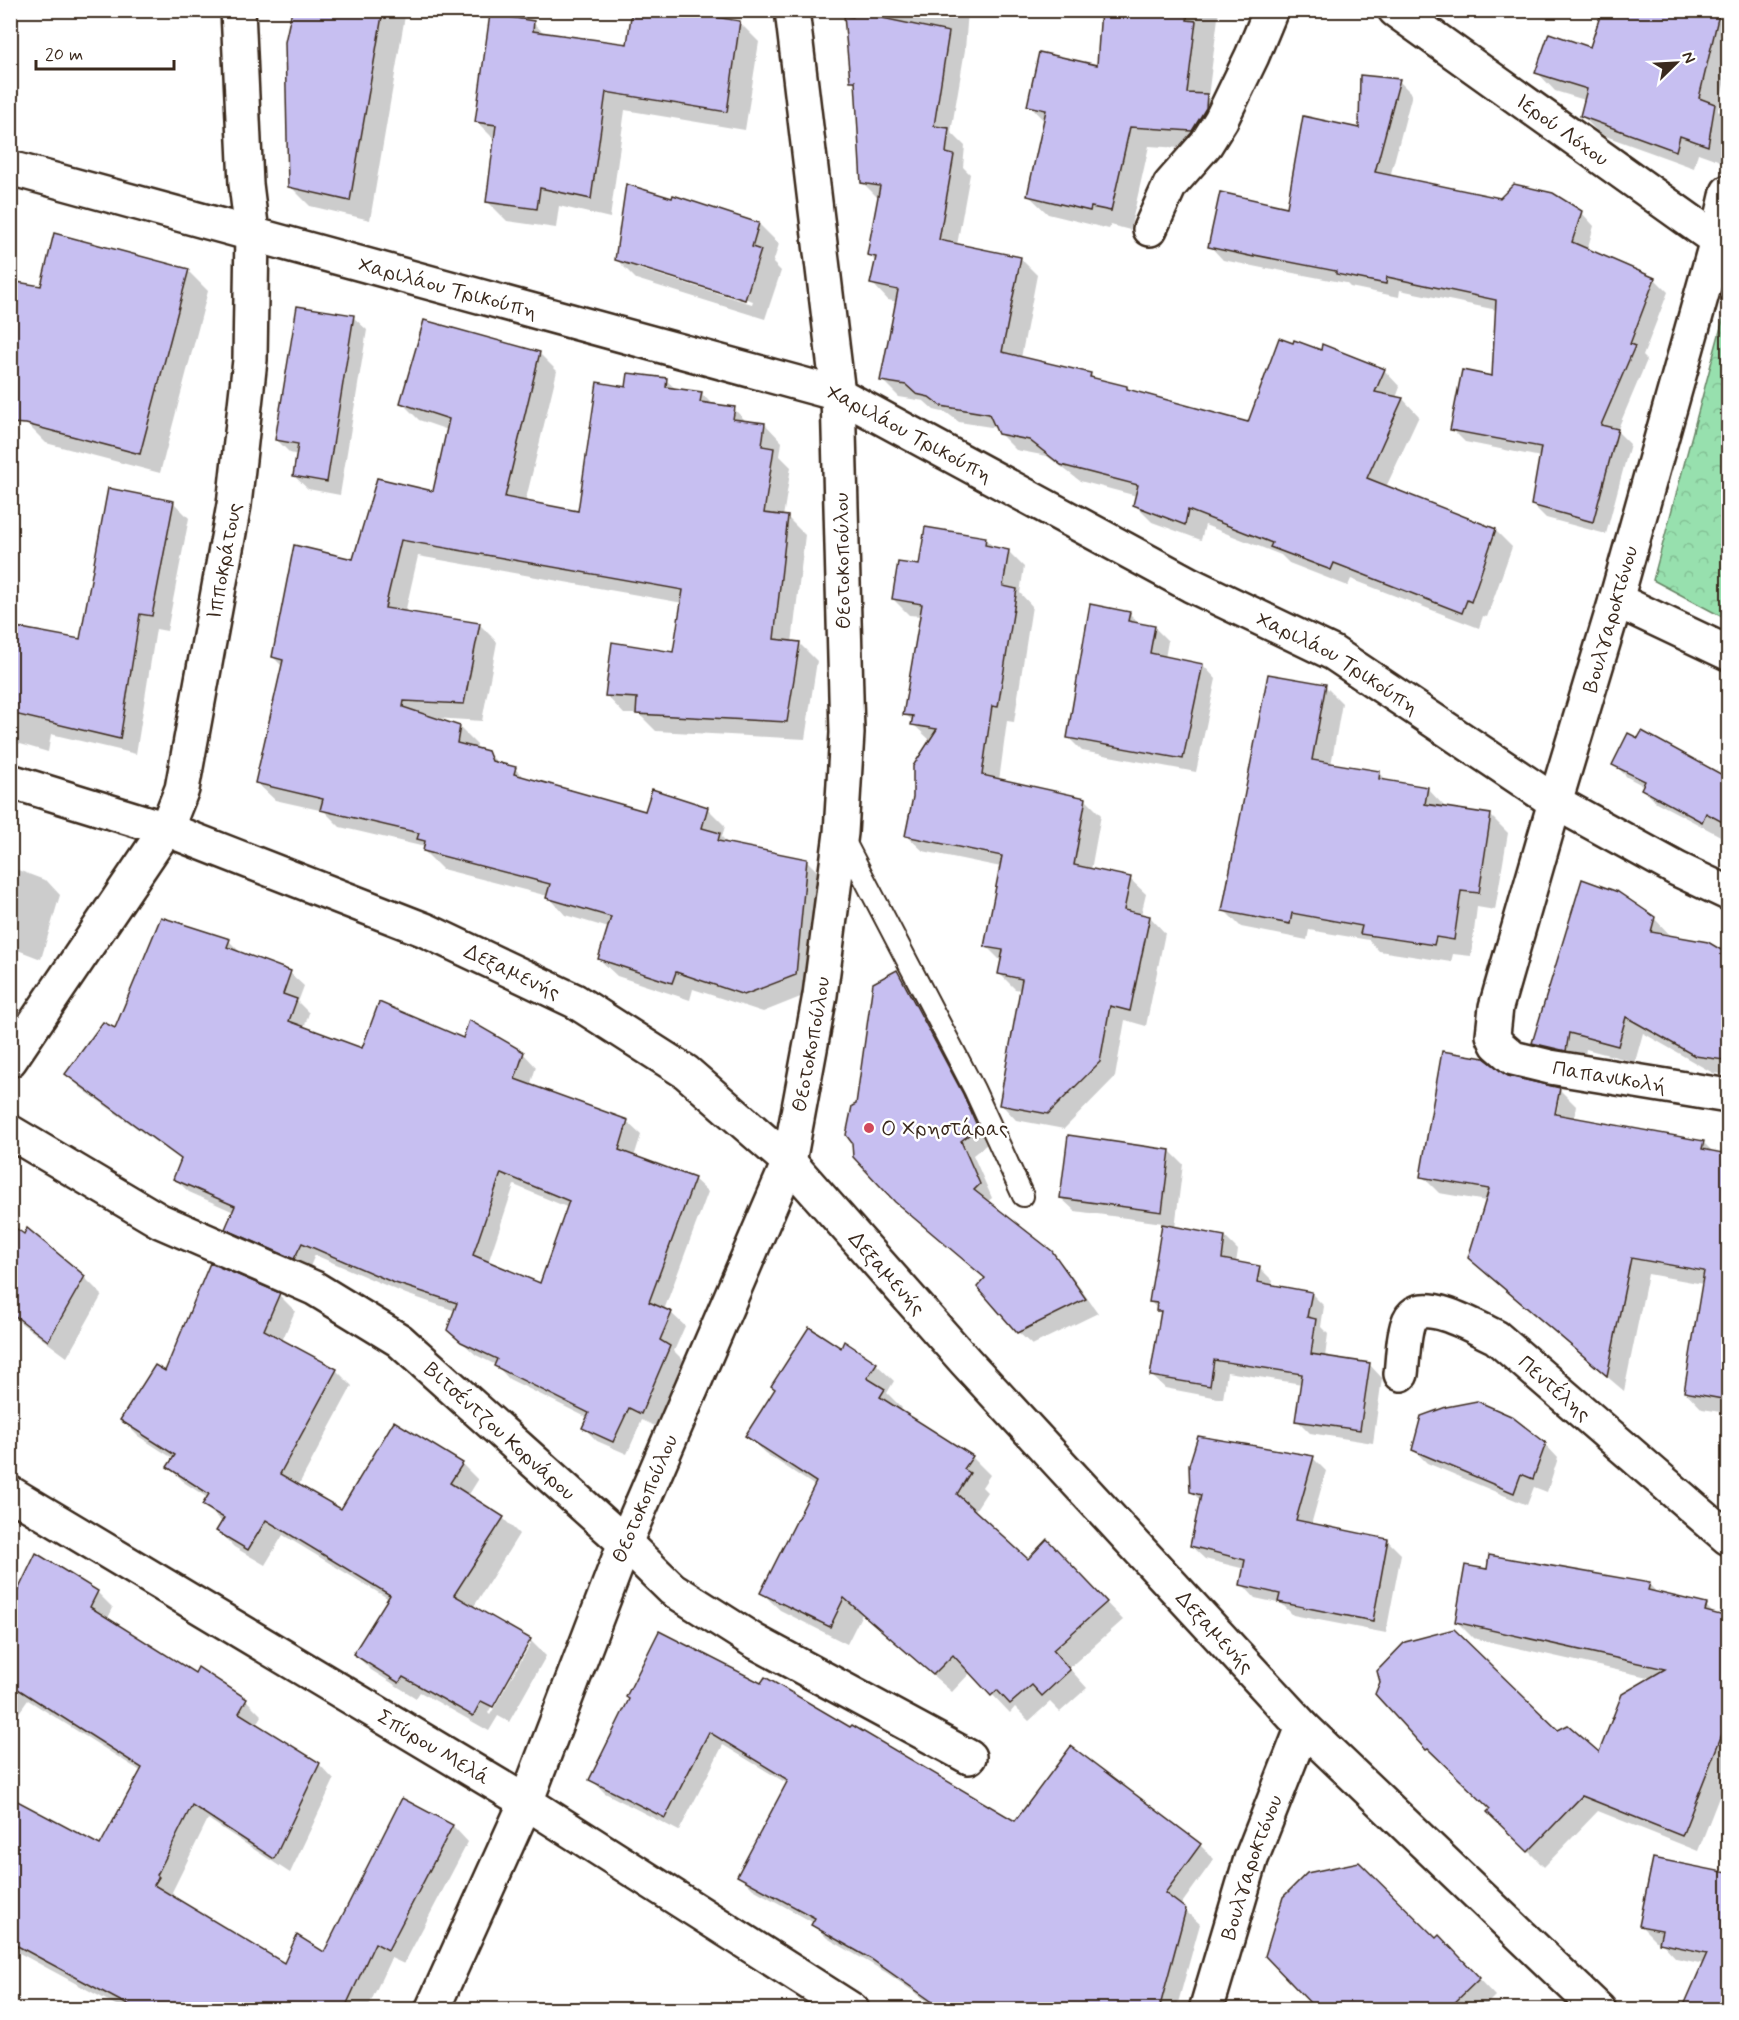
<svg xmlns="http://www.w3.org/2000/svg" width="1739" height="2020" font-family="Mynerve,sans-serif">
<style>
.forest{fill:url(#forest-crowns);stroke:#698566;stroke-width:1.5}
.shadow{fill:#0003;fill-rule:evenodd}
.building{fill:#c7bff1;stroke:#3b2a1e;stroke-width:1.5;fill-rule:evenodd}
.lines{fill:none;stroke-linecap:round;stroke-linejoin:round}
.lane-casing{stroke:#3b2a1e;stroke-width:24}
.street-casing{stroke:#3b2a1e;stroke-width:38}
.secondary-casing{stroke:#3b2a1e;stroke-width:38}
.lane{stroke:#fff;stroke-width:20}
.street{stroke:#fff;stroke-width:33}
.secondary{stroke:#fff;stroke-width:33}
.poi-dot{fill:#d1495b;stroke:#fff;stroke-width:2}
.labels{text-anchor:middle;stroke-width:5;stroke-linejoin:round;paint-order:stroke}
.street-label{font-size:21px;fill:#3b2a1e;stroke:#fff}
.poi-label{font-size:21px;fill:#3b2a1e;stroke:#fff;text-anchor:start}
</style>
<defs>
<pattern id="forest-crowns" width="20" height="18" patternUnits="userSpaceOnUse" patternTransform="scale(1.5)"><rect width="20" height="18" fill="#97e0ae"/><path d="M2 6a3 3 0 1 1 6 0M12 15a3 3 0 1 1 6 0" fill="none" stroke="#83c095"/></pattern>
</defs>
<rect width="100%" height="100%" fill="#fff"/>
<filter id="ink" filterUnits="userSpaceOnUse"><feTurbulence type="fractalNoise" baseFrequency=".0167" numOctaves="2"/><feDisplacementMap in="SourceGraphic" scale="12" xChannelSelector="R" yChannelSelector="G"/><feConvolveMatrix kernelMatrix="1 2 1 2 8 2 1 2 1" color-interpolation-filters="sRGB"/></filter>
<g filter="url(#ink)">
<path class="forest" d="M1728,301V620L1653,580Z"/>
<g class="shadow">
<path d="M293,10H406L370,220L310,206L290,186Z"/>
<path d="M634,10H722L720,20L740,23L759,42L745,130L625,110L610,218L559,206L556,228L507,221L488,202L496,141L477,122L533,23L545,34L629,46Z"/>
<path d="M845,10H968L965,50L951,132L965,146L963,167L970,174L957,245L1020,258L1037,275L1021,358L1090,374L1096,380L1127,387L1131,391L1249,424L1384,370L1400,387L1396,398L1403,399L1419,416L1386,487L1495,530L1512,547L1487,617L1483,616L1479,628L1351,579L1348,586L1289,563L1281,555L1205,525L1201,540L1152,522L1135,505L1137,496L1080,481L1047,456L1016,450L999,433L997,428L959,422L947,413L934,410L924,401L899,397L882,380L898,302L888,300L872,283L876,262L869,254L879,199L862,182L857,85L851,80Z"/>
<path d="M1102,10H1219L1208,97L1225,115L1211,150L1149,146L1130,230L1111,225L1109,229L1048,214L1028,195L1045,122L1029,105L1098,67Z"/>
<path d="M1604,10H1728V48L1726,55L1728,57V67L1718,110L1728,120V147L1726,163L1698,153L1694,168L1600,134L1582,116L1585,100L1555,91L1537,72L1591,49Z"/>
<path d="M1399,81L1412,94L1390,177L1500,200L1581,212L1594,226L1587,250L1655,279L1668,292L1643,356L1647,360L1617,431L1630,444L1606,534L1546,518L1533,505L1541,457L1465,442L1452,429L1494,378L1497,310L1400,290L1399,297L1350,287L1346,283L1267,268V269L1223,260L1210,246L1289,209L1360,129Z"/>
<path d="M759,224L779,244L773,263L781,271L765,319L636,279L616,259ZM636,265L753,301L752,304L636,268Z"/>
<path d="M188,271L208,291L160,473L46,443L26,423L42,288Z"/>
<path d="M353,317L367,330L340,495L308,489L294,476L298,455L290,453L277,440Z"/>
<path d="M540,354L557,371L525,503L579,513L628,389L666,380L677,390L701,393L713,405L734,409L747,422L765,424L782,442L780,456L791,467L783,517H787L805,535L792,643H799L817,661L805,739L656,731L639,714H624L607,696L674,653L683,603L418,556L405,613L479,624L497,642L482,721L435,718L459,727L477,745L476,750L487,752L500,765L515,769L525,778L646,813L707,808L725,826L722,837L729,845L806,860L824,878L813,992L763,1012L693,989L690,1000L617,976L599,959L609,928L565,915L548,896L442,869L424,851L425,847L340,827L324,811L275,800L257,783L283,667L273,657L354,561L434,493L448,430L419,420L401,402Z"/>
<path d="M174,503L189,518L167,631L156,629L136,754L51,734L48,752L10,741V627L81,641Z"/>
<path d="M985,539L996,549L1008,551L1024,567L1020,593L1032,606L1014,722L1007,721L999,781L1085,799L1101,815L1091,870L1130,879L1146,894L1141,915L1150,917L1165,933L1146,1026L1125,1020L1115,1077L1064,1129L1016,1120L1001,1104L1021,990L1015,989L999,973L1002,962L986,946L1001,867L923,851L907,836L931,741L913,724L914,722L905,714L921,616L909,615L893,599L921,567Z"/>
<path d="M1129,613L1141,625L1154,627L1168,641L1165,658L1203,665L1216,679L1196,772L1082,751L1069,738Z"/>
<path d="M1325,686L1342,703L1331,765L1380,773L1389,783L1427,788L1444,806V808L1490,815L1508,833L1495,910L1477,907L1471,956L1453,954L1451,962L1379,951L1369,940L1309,930L1307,940L1241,927L1224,910Z"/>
<path d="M1642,733L1728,780V840L1656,802L1643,789L1644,786L1627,777L1614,764L1639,741Z"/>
<path d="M10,867L47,881L60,895L41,959L10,947Z"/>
<path d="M1654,918L1671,936L1707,943L1728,956V1075L1713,1073L1643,1033L1635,1062L1586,1049L1583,1067L1551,1060L1534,1043Z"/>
<path d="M229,941L243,955L290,973L304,986L298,1002L309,1013L304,1028L363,1049L464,1040L523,1053L536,1067L530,1086L627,1122L641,1135L634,1157L694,1179L708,1192L664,1310L671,1313L685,1326L674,1351L683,1360L655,1426L642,1420L627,1454L597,1441L584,1428L588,1418L509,1379L496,1365L476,1355L449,1330L456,1311L406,1294L315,1255L308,1271L240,1242L227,1229L234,1212L189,1192L175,1179L182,1161L81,1088L67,1074L116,1030ZM514,1185L569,1208L541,1285L488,1263Z"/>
<path d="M896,971L910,985L991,1141L973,1155L992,1198L987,1202L1051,1252L1064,1266L1098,1313L1032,1345L1018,1332L986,1280L895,1200L857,1105Z"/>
<path d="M1507,1077L1559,1089L1576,1106L1574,1119L1703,1142L1714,1153L1728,1156V1413L1702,1409L1685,1391L1703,1284L1648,1274L1624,1391L1487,1275L1469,1258L1486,1201L1439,1193L1422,1176ZM1556,1100H1559L1555,1121H1552Z"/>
<path d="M1170,1151L1183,1164L1175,1228L1225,1237L1238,1250L1236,1263L1259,1267L1273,1281L1272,1286L1311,1293L1324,1306L1321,1327L1328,1334L1325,1357L1369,1364L1382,1378L1373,1443L1310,1433L1297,1420L1302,1384L1227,1372L1223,1399L1165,1388L1151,1375L1162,1314L1150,1301L1163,1223L1075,1211L1061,1198Z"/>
<path d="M10,1225L84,1277L102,1295L67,1357L10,1315Z"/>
<path d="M279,1295L295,1311L282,1341L336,1370L352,1386L298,1486L342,1511L462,1464L478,1480L468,1496L503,1518L519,1534L473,1608L530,1640L546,1656L509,1722L498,1716L489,1731L420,1692L416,1698L371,1670L355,1654L389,1599L283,1535L265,1565L234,1547L218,1531L223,1523L204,1505L208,1498L185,1483L169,1467L174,1459L138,1436L122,1420L165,1373ZM527,1643H531L490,1715L488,1713Z"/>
<path d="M841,1350L876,1364L894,1381L887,1393L902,1408L900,1411L972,1457L990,1475L982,1487L987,1492L974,1512L1028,1562L1064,1559L1123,1620L1069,1668L1087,1688L1060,1712L1050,1702L1029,1721L1015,1707L1010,1713L971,1672L952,1692L862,1614L847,1644L780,1610L762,1593L815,1486L765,1453L747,1436Z"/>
<path d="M1545,1444L1558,1458L1547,1492L1534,1487L1527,1505L1427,1463L1413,1449Z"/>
<path d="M1313,1458L1326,1471L1311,1525L1388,1541L1401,1554L1386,1633L1293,1615L1282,1604L1255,1598L1242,1584L1245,1569L1205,1559L1191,1546L1201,1501L1191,1491Z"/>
<path d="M1488,1571L1649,1584L1659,1595L1706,1606L1715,1615L1728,1618V1774L1698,1851L1598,1811L1544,1867L1489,1812L1492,1809L1427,1749L1558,1732L1599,1755L1652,1678L1473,1638L1457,1622Z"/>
<path d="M97,1592L113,1608L107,1620L195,1675L246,1700L262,1716L256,1726L319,1764L334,1780L290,1873L208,1819L172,1892L174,1894L172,1898L284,1965L324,1954L402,1800L453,1826L468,1842L404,1964L391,1958L367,2010H125L10,1948V1812L101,1847L142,1772L28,1700L18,1714L10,1710V1610Z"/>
<path d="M631,1700L1015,1823L1071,1749L1200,1845L1214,1859L1180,1906L1200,1924L1176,2010H940L887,1973L827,1938L813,1924L814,1923L753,1889L739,1875L788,1784L723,1745L679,1831L605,1793L591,1779Z"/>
<path d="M1654,1860L1728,1875V2010H1688L1704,1964L1676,1958L1661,1942L1656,1941L1640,1925Z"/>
<path d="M1436,1940L1455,1954L1495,1996L1481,2010H1347Z"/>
</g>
<g class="building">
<path d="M292,10H383L350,201L288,187L285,42Z"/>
<path d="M632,10H673L740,21L727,112L606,92L591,199L540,188L537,209L486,202L496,125L475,122L490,14L534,21L533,31L627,44Z"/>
<path d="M1101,10H1188L1187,20L1196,21L1187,93L1207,94L1206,108L1192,131L1130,127L1111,211L1091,207L1090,211L1027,196L1046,110L1027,106L1039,52L1097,65Z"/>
<path d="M1602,10H1720L1699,98L1715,104L1708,146L1680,136L1676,151L1580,116L1587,89L1535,73L1549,33L1590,47Z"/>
<path d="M854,12L949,32L934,126L949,128L946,153L954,155L939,240L1021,257L1002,352L1091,373L1090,377L1127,386V389L1248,422L1279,338L1293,343L1294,340L1321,350L1322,344L1385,369L1375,392L1403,398L1367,478L1496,529L1471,602L1467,600L1462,613L1334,563L1331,570L1270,547L1272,543L1188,510L1185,525L1133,505L1138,485L1061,465L1029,440L998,434L989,414L941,406L929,397L916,394L906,385L880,381L898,290L870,284L876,257L867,255L880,186L861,183L855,81H850L844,16L853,17Z"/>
<path d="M1360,75L1400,79L1375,172L1500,198L1514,184L1553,193L1582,211L1572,242L1655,278L1630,344L1635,346L1601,425L1618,429L1593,522L1531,505L1541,447L1450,430L1462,370L1492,376L1496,300L1387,277L1386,284L1336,274V271L1254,255V257L1208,247L1220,192L1287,207L1303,116L1359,128Z"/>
<path d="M626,184L672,198L673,195L759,223L752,247L761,250L745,300L615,260Z"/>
<path d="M54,233L189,269L140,454L26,424L10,423V281L41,286Z"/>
<path d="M297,306L354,315L327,482L293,476L298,444L275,440Z"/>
<path d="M424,320L540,352L505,497L578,511L597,382L626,387L628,373L667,378L666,387L702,392L700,402L735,407L733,419L765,423L762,446L774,448L764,513L788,516L774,639L800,642L787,722L636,714L637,698L605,696L612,642L673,652L683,590L401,540L385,608L480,623L464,704L404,701L403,707L460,726L457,743L488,751L492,761L516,767L514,774L645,811L652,789L708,807L702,828L720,833L718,841L807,859L796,975L744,995L676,972L672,983L598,959L611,917L546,898L550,884L423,851L425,841L417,839L419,833L320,810L323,799L255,783L283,660L272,657L294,545L353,559L377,478L433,491L449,419L400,403Z"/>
<path d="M108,488L174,501L152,616L140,614L120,739L10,713V626L80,639Z"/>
<path d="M925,527L986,537L985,545L1009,550L1003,586L1017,589L998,707L992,706L982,775L1086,798L1074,865L1131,877L1124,910L1150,916L1130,1011L1110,1006L1100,1062L1048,1114L999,1105L1022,979L998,974L1003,950L984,947L1002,856L905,836L913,797V766L937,729L911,725L913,716L903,715L922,604L892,599L898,562L919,565Z"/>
<path d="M1090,604L1130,612L1128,621L1155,626L1150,653L1203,664L1183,759L1067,738Z"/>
<path d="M1268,674L1326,684L1312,760L1380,771L1379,779L1428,787L1425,804L1491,814L1479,893L1461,891L1454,940L1436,937L1434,945L1360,934L1362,926L1292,913L1290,924L1222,911Z"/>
<path d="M1642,731L1728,778V825L1706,813L1702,822L1641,789L1645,781L1612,765L1628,733L1638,738Z"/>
<path d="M1582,879L1618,892L1655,917L1651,932L1708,942L1728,954V1034L1724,1060L1695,1056L1626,1017L1618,1046L1569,1033L1566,1051L1532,1043Z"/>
<path d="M161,917L230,939L227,947L291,971L283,994L297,999L289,1021L362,1048L379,1002L463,1038L469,1020L524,1052L515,1079L628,1120L619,1150L695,1178L649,1302L672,1312L660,1340L670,1346L641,1414L629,1408L613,1442L582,1428L589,1413L494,1366L497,1359L461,1342L447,1330L457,1303L392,1282L302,1243L294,1259L225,1229L235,1206L173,1179L181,1159L65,1074L103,1022L115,1028ZM501,1173L569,1201L540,1283L473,1255Z"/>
<path d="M897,970L963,1094L978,1128L961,1141L980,1184L974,1190L1052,1251L1086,1299L1017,1333L977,1287L985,1278L895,1202L853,1157L852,1143L846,1135L852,1106L856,1104L873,983Z"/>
<path d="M1442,1051L1484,1058L1508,1076L1560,1088L1555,1114L1704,1141L1702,1149L1728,1154V1400L1684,1392L1704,1271L1631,1258L1607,1376L1468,1258L1489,1189L1420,1177Z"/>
<path d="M1068,1135L1170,1150L1162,1212L1060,1198Z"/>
<path d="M10,1224L24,1234L27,1228L85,1276L48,1341L10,1312Z"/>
<path d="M1162,1224L1225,1236L1222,1259L1260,1266L1257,1282L1312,1292L1307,1317L1316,1319L1311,1354L1370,1363L1360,1430L1295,1421L1302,1374L1214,1360L1210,1386L1150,1376L1161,1311H1156L1157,1303L1149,1302Z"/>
<path d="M210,1263L280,1293L264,1330L337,1369L280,1474L341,1509L394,1421L463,1463L450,1483L504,1517L454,1595L531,1639L493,1707L481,1701L473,1716L403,1677L399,1683L353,1654L390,1595L266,1520L248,1550L216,1531L224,1518L202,1505L209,1494L167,1467L175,1455L120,1420L155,1365L165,1371Z"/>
<path d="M809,1327L841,1348L844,1341L877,1363L867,1378L885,1389L880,1397L973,1456L964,1469L970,1473L957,1494L1028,1559L1047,1539L1107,1602L1053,1650L1070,1670L1042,1696L1032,1685L1010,1704L997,1690L991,1696L953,1655L933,1675L844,1598L830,1627L760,1593L816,1482L745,1436L775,1389L771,1386Z"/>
<path d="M1477,1401L1511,1416L1546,1443L1533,1479L1521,1474L1514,1493L1412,1450L1421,1416L1446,1407Z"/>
<path d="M1198,1436L1314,1456L1296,1520L1388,1539L1373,1621L1278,1602L1280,1594L1240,1585L1245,1560L1190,1546L1201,1495L1190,1492L1189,1465Z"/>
<path d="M36,1553L98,1591L90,1607L195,1673L198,1667L247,1699L239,1713L320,1763L274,1859L192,1805L157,1875L159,1877L154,1885L284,1963L297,1935L324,1952L402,1798L453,1825L388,1950L375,1943L344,2010H137L10,1942V1797L100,1845L142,1768L10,1684V1607Z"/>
<path d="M1489,1555L1650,1583L1648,1590L1707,1604L1705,1611L1728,1617V1719L1682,1836L1582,1796L1528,1852L1487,1812L1490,1809L1428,1749L1426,1750L1375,1694L1380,1682L1377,1671L1405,1642L1454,1629L1558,1730L1568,1725L1599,1752L1622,1694L1665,1669L1455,1622L1465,1565L1487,1569Z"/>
<path d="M659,1631L761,1683L765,1677L850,1727L852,1725L1015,1821L1071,1746L1201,1844L1165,1893L1186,1909L1159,2010H944L871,1959L811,1925L815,1918L737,1876L788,1780L709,1732L665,1818L589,1780L629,1699L626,1697Z"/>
<path d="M1653,1858L1728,1873V2010H1682L1707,1953L1659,1943L1662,1930L1639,1926Z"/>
<path d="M1359,1862L1436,1938L1439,1935L1480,1978L1447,2010H1317L1265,1956L1283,1897L1307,1873Z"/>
</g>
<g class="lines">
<defs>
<path id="lane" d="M842,836L974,1089L1023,1196"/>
<g id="street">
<path id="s1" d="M1395,10L1728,248"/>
<path id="s2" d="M10,168L838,394L1191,585L1333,653L1555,802L1677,869L1728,893"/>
<path id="s3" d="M1728,192L1717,240L1616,600L1555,802L1496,1007L1493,1035L1497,1044L1513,1058L1550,1067L1728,1096"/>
<path d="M1150,229L1170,185L1206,144L1221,120L1252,56L1271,10"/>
<path d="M1616,600L1728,653"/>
<path id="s4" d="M10,1060L166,829L182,789L234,505L250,360L252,233L246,184L238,10"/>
<path id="s5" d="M10,1132L160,1221L314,1288L399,1340L625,1543L672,1589L754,1641L969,1757"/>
<path id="s6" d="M1401,1374C1403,1360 1403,1324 1413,1315C1430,1300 1478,1329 1496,1337L1728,1538"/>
<path id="s7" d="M10,1493L526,1802L852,2010"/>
<path id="s8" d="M432,2010L526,1802L625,1543L789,1162L820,995L841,833L847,733L838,394L792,10"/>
<path id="s9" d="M1206,2010L1251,1859L1303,1727"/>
</g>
<g id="secondary">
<path id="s10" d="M10,781L166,829L425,930L575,1001L686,1072L789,1162L966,1362L1303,1727L1599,2010"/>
</g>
</defs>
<use href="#lane" class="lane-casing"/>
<use href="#street" class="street-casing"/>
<use href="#secondary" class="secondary-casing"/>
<use href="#lane" class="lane"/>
<use href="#street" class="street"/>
<use href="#secondary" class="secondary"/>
</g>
</g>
<circle class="poi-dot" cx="869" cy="1128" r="6"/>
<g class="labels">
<g class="street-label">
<text dy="7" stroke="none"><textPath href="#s1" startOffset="206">Ιερού Λόχου</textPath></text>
<text dy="7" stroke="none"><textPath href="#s2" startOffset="454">Χαριλάου Τρικούπη</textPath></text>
<text dy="7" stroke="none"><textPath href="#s2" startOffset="940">Χαριλάου Τρικούπη</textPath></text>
<text dy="7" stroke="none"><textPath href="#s4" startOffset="554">Ιπποκράτους</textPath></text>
<text transform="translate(842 561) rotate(-91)" y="7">Θεοτοκοπούλου</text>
<text transform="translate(1610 619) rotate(-74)" y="7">Βουλγαροκτόνου</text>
<text dy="7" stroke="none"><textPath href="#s2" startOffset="1426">Χαριλάου Τρικούπη</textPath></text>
<text dy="7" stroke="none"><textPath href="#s10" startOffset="538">Δεξαμενής</textPath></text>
<text dy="7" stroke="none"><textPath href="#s8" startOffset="1040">Θεοτοκοπούλου</textPath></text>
<text dy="7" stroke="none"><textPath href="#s3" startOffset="1005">Παπανικολή</textPath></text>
<text dy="7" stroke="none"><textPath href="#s10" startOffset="1024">Δεξαμενής</textPath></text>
<text dy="7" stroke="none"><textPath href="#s6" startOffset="228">Πεντέλης</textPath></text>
<text dy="7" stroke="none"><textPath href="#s5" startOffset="578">Βιτσέντζου Κορνάρου</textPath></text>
<text dy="7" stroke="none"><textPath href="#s8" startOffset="554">Θεοτοκοπούλου</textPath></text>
<text dy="7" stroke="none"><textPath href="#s10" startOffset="1510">Δεξαμενής</textPath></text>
<text dy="7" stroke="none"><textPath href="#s7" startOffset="494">Σπύρου Μελά</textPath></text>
<text dy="7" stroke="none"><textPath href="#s9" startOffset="150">Βουλγαροκτόνου</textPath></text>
</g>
<g class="poi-label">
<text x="881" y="1135">Ο Χρηστάρας</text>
</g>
</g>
<rect width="1739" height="2020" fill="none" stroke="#fff" stroke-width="36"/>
<rect x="18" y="18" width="1703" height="1984" fill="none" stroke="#3b2a1e" stroke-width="2" filter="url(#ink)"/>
<g transform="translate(1676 63) rotate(66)" stroke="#ffffff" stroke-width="4.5" paint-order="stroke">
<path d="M0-4.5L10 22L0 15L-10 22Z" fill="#3b2a1e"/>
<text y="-9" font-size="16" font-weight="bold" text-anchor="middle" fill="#3b2a1e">N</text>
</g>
<path d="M36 60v9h138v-9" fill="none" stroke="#3b2a1e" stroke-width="3"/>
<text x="45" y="60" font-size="18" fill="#3b2a1e" stroke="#ffffff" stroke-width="4.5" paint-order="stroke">20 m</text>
</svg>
